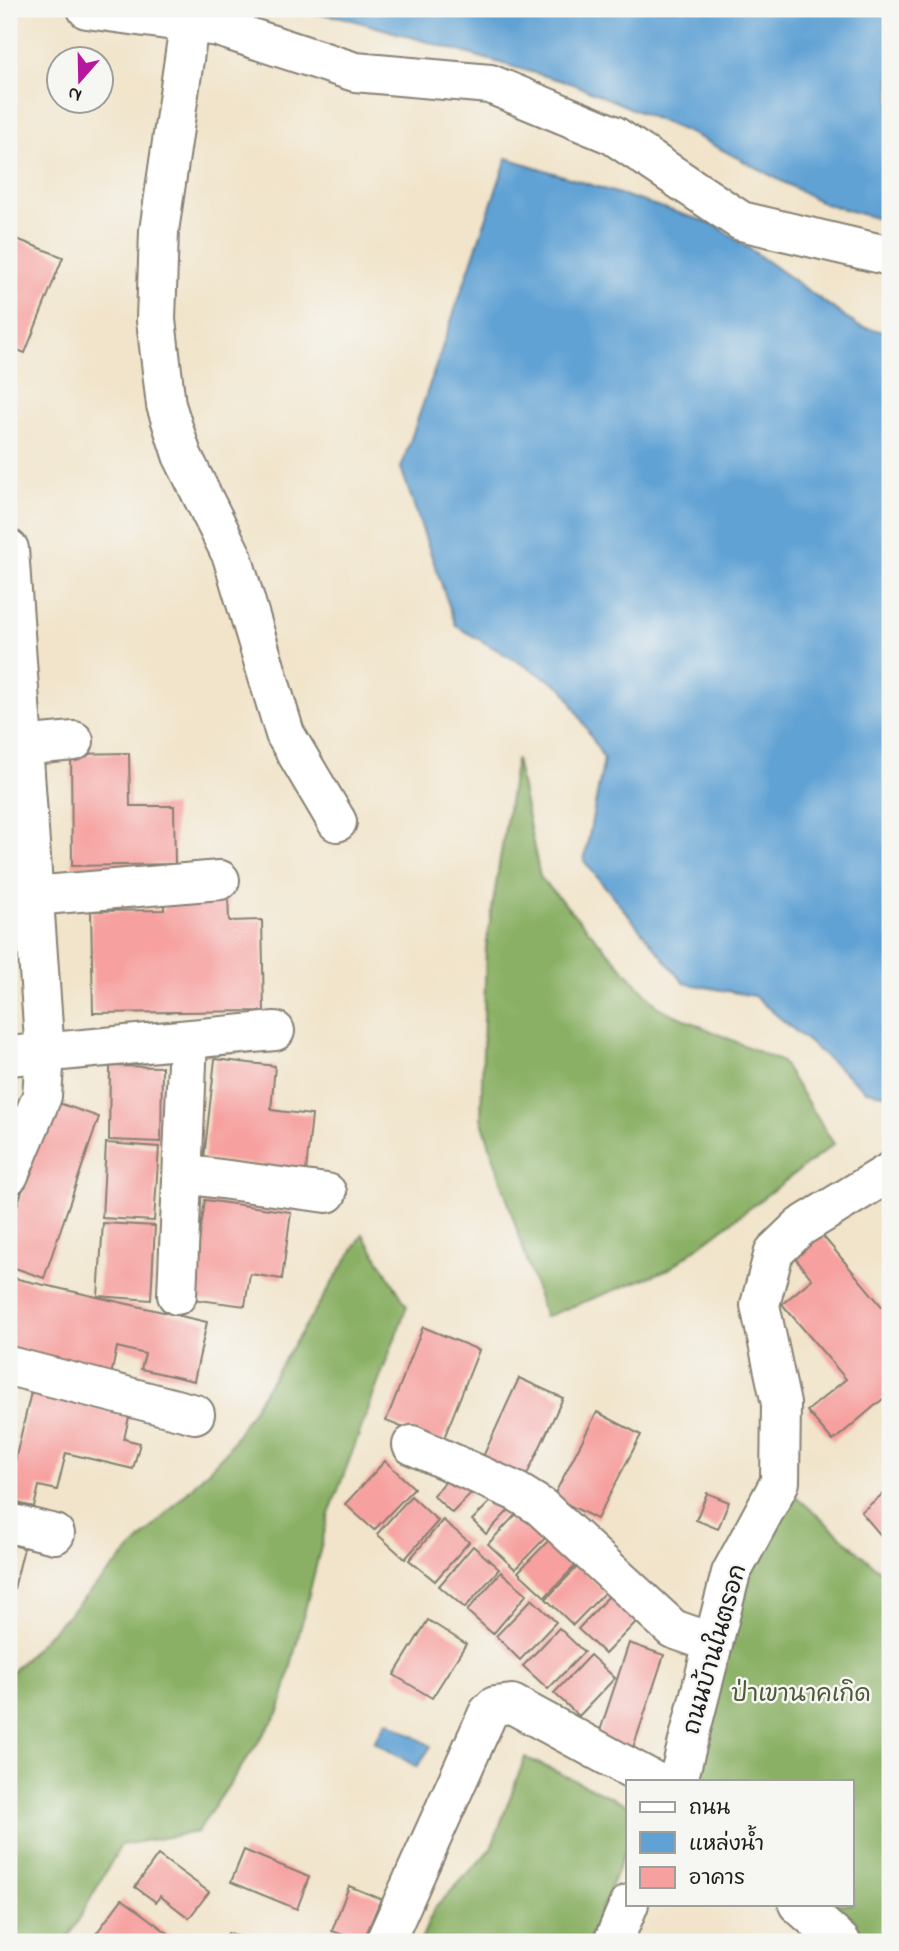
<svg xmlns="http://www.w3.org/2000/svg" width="899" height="1951" font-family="'Indie Flower','Playpen Sans Thai',sans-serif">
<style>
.forest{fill:#8ab065;stroke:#536640;stroke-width:2}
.water{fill:#60a2d4;stroke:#3e5f78;stroke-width:2}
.building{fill:#f6a09f}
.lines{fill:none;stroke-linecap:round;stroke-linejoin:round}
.minor-casing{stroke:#868073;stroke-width:42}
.minor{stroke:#fff;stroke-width:38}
.labels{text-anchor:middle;stroke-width:5;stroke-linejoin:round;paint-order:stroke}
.street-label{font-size:24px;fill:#1c1c1c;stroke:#f6f6f2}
.park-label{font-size:24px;fill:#4f5a3a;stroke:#f6f6f2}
</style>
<rect width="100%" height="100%" fill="#f6f6f2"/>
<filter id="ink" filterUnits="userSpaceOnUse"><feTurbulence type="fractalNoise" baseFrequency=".0143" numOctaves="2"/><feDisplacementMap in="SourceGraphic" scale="14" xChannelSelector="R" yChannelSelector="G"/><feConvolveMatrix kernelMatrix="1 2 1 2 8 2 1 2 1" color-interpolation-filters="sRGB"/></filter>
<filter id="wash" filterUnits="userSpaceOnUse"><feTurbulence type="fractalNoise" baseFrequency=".00686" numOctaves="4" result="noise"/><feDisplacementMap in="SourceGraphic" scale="28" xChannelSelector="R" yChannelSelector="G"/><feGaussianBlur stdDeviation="1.57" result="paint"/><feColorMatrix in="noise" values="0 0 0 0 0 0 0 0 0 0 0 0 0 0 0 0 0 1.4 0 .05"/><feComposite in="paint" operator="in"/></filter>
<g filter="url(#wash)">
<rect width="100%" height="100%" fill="#f1e4ca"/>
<g class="forest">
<path d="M516,759L540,877L659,1008L782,1062L834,1144L669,1269L545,1317L481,1118L486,947Z"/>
<path d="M363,1234L407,1306L329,1514L280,1710L197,1832L121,1845L66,1942H9V1675L226,1452Z"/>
<path d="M780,1482L890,1580V1942H839L797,1904H852V1781H678Z"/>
<path d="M525,1757L628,1805V1844L588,1942H420L434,1909L491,1849Z"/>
</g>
<g class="water">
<path d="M279,9H890V222L825,204L696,136L576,85L342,17Z"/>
<path d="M507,158L716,225L858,326L890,333V1095L866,1091L754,996L684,983L584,861L604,759L563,688L456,626L401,468Z"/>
<path d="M387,1721L431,1746L417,1767L374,1742Z"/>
</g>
<g id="blocks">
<g class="building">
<path d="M9,236L63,257L25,353L9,347Z"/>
<path d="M129,753L130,806H174L175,864L72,866L71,754Z"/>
<path d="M228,894L229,921L262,920L264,1011L93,1013L91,911L164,910V899Z"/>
<path d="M215,1059L275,1066L271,1110L312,1115L306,1171L204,1159Z"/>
<path d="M110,1066L162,1067L161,1142L109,1140Z"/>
<path d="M53,1101L99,1117L44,1278L9,1266V1229Z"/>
<path d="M106,1143L159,1147L154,1221L102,1218Z"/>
<path d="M205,1200L291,1212L282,1279L250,1274L245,1306L191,1299Z"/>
<path d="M103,1223L155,1226L151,1300L98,1296Z"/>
<path d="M817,1229L890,1316V1393L833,1441L807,1411L846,1379L782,1304L812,1279L790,1252Z"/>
<path d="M9,1277L207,1322L194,1381L141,1369L145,1354L117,1347L111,1376L9,1352Z"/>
<path d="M423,1327L479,1350L442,1443L386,1421Z"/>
<path d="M519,1378L563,1398L524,1481L481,1461Z"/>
<path d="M31,1392L129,1417L124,1439L140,1443L133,1469L66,1453L57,1490L39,1486L34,1507L9,1501V1486Z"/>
<path d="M597,1412L641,1435L597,1519L553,1497Z"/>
<path d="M385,1461L414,1488L374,1530L345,1504Z"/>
<path d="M453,1474L472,1492L452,1513L433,1495Z"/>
<path d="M890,1488V1546L861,1512Z"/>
<path d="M707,1493L729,1502L718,1529L696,1520Z"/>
<path d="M411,1496L438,1521L405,1559L377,1534Z"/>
<path d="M495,1497L509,1510L486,1534L472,1520Z"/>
<path d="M520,1510L547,1536L515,1569L488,1544Z"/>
<path d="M443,1520L469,1542L435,1581L409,1560Z"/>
<path d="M550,1539L577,1564L545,1597L518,1572Z"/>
<path d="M9,1544L24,1548L10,1605H9Z"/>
<path d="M473,1546L499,1569L465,1608L439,1586Z"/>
<path d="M578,1566L605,1592L573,1625L546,1599Z"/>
<path d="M501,1572L527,1594L493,1634L467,1611Z"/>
<path d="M610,1595L637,1621L605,1654L578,1629Z"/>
<path d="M532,1599L556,1622L520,1660L496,1636Z"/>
<path d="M428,1620L466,1644L432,1698L394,1675Z"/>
<path d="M559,1628L584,1652L548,1689L523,1666Z"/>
<path d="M629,1643L664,1655L631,1754L596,1743Z"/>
<path d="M590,1655L615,1678L579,1716L554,1693Z"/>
<path d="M244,1850L309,1877L297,1909L231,1882Z"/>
<path d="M158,1855L209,1892L189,1918L160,1896L156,1902L135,1887Z"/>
<path d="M349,1886L381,1899L363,1942L332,1931Z"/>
<path d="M122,1899L173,1937L169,1942H90Z"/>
<path d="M228,1933L253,1942H225Z"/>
</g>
</g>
</g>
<g filter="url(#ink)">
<use href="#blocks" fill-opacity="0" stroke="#868073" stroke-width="2"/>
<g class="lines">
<defs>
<g id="minor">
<path d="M87,9L218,27L355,72L490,84L613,135L741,221L890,256"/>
<path d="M189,25L159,231L156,320L166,405L182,455L232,556L285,734L337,822"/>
<path d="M9,549L45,1054L42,1096L9,1175"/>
<path d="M9,747L74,741"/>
<path d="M9,898L220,880"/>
<path d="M9,1056L275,1031"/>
<path d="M183,1174L327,1193"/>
<path d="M177,1295L188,1040"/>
<path d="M9,1366L195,1414"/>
<path d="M412,1445L517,1492L541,1507L673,1629L713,1643"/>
<path d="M9,1523L55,1534"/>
<path d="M678,1781L731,1573L780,1482L781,1404L760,1305L774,1252L800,1227L890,1172"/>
<path d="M798,1904L841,1942"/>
<path d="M385,1942L488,1713L495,1706L512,1704L654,1781"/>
<path d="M613,1942L629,1904"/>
</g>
</defs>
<use href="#minor" class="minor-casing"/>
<use href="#minor" class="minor"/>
</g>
</g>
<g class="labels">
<g class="street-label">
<text transform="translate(714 1649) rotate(-74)" y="8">ถนนบ้านในตรอก</text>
</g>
<g class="park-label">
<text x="801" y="1701">ป่าเขานาคเกิด</text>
</g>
</g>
<rect width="899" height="1951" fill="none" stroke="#f6f6f2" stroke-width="35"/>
<rect x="626" y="1780" width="228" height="126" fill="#f6f6f2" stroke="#9f9f9c" stroke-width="2"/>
<rect x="640" y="1802" width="35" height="10" fill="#ffffff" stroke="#9f9f9c" stroke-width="2"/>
<text x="689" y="1814" font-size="21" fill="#1c1c1c">ถนน</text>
<rect x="640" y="1832" width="35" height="21" fill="#60a2d4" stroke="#9f9f9c" stroke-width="2"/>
<text x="689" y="1850" font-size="21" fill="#1c1c1c">แหล่งน้ำ</text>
<rect x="640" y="1867" width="35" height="21" fill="#f6a09f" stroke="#9f9f9c" stroke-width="2"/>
<text x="689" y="1884" font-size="21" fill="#1c1c1c">อาคาร</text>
<g transform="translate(80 80) rotate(200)"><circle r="33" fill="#f6f6f2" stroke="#9f9f9c" stroke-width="2"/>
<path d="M0-5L12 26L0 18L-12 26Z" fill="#b5179e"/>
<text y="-10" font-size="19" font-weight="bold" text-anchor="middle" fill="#1c1c1c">N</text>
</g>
</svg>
